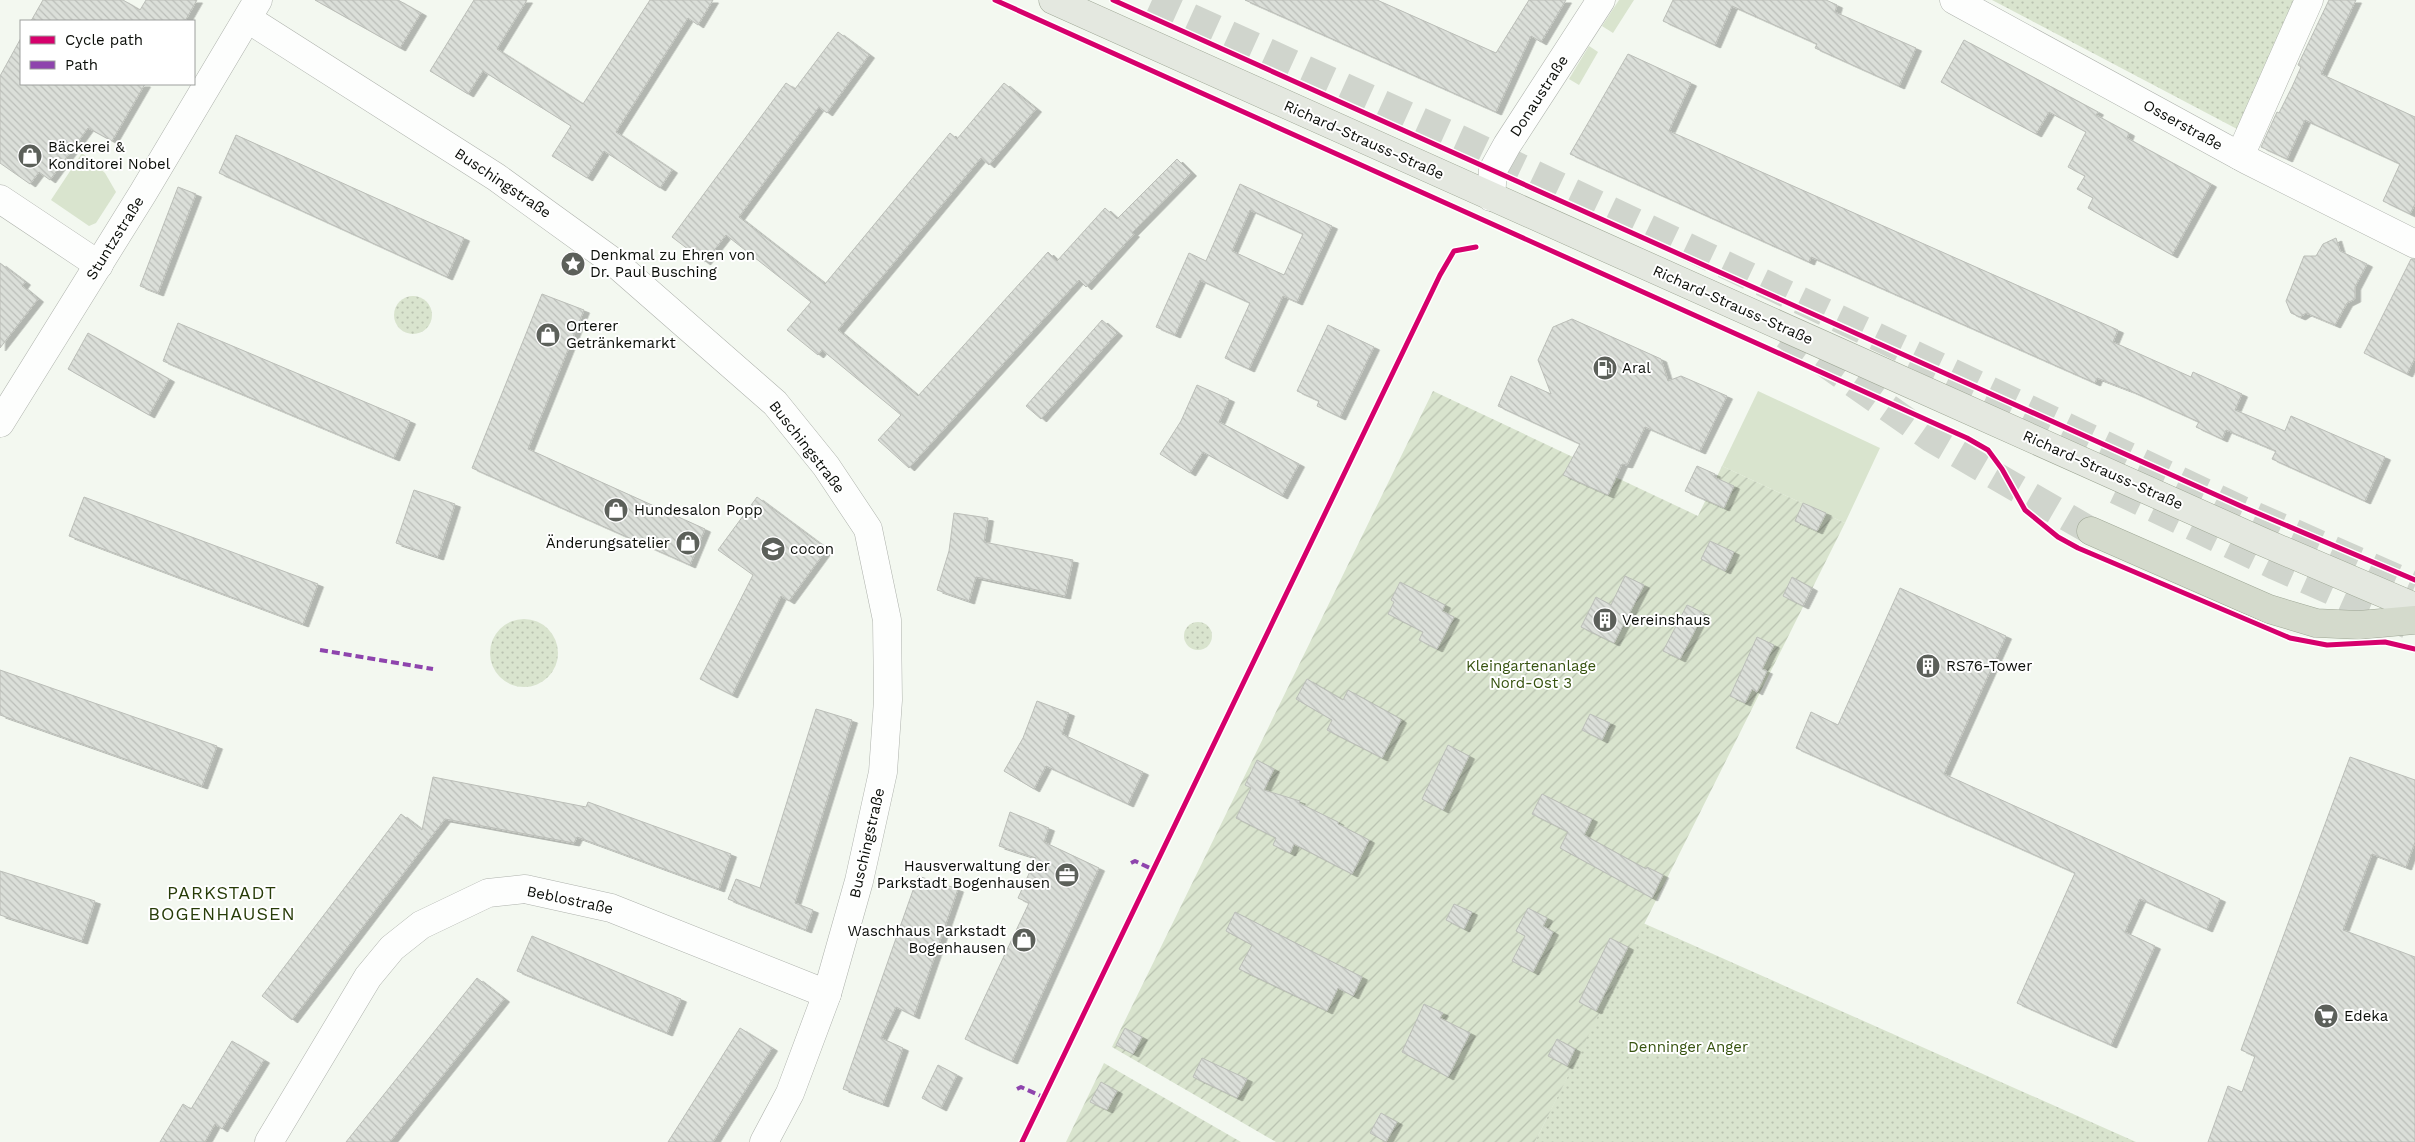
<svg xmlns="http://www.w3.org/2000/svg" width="2415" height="1142" font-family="'Work Sans',sans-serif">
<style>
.grass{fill:#d9e4ce}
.park{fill:url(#park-dots)}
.garden{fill:url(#garden-furrows)}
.building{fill:url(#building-back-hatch);stroke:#bbbeb8;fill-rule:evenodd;filter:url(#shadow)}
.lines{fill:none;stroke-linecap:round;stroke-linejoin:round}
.highway-tunnel{stroke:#d0d5cd;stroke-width:28;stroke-dasharray:28 14;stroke-linecap:butt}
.minor-casing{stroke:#aeb2ac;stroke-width:29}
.major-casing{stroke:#9fa796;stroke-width:29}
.highway-casing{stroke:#9fa796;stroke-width:29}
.minor{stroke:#fdfefd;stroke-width:28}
.major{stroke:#e4e8e0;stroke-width:28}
.highway{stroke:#d4dacc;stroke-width:28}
.quiet{stroke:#8e44ad;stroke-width:4;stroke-dasharray:8 4;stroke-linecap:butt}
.cycleway-casing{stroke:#fff;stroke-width:8}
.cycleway{stroke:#d6006c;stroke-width:5}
.labels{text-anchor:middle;stroke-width:4;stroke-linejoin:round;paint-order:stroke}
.street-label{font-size:15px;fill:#0b0e09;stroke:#fff}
.poi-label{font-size:15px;fill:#0b0e09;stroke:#fff;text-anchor:start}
.park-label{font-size:15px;fill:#36520f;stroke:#fff}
.quarter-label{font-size:18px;letter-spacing:1px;fill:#273c08;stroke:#fff}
</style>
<defs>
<pattern id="park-dots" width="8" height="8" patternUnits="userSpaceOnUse" patternTransform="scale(1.25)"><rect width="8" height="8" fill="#d9e4ce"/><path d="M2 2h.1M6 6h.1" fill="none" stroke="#b9c2b0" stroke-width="1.8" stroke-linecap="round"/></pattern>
<pattern id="garden-furrows" width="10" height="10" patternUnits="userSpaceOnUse" patternTransform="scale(1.25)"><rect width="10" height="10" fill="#d9e4ce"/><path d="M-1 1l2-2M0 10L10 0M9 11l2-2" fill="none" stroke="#b9c2b0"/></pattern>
<pattern id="building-back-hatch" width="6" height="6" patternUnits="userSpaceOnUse" patternTransform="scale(1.25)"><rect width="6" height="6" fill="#dbdfd9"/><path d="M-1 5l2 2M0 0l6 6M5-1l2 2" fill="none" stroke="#bbbeb9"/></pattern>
<filter id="shadow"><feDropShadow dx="5.5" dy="3" stdDeviation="0" flood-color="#0004"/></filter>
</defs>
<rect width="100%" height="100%" fill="#f3f8f0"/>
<g class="grass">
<path d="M1619,0H1634L1613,33L1602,26Z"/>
<path d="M1589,46L1598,52L1579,85L1569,79Z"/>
<path d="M82,153L105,173L116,192L96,223L89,226L51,200Z"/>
<path d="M1758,391L1880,448L1845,523L1722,466Z"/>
</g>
<g class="park">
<path d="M1992,0H2296L2237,129Z"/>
<circle cx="413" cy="315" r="19"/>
<circle cx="524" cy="653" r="34"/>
<circle cx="1198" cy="636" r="14"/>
<path d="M1643,923L2136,1142H1535Z"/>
</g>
<g class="garden">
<path d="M1433,391L1698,516L1722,466L1845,523L1535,1142H1276L1112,1047Z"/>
<path d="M1104,1063L1241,1142H1066Z"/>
</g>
<g class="building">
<path d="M43,0H123L140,10L146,0H197L185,21H31Z"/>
<path d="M315,0H398L421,13L400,48Z"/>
<path d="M474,0H527L497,49L583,104L650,0H713L698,25L688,18L616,132L672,170L660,188L604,151L587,178L552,156L571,126L483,71L468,94L430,71Z"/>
<path d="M1245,0H1377L1496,53L1529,0H1566L1541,42L1531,36L1496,112Z"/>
<path d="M1673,0H1826L1837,5L1835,12L1916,48L1899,86L1815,48L1817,44L1732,6L1715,45L1663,21Z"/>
<path d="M2329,0H2356L2321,74L2415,117V204L2410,214L2383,201L2400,164L2305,120L2287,159L2261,147L2277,112L2279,113L2292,87L2301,67L2298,65Z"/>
<path d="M838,32L869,55L827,113L819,107L739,217L825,284L950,133L957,139L1004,83L1036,109L989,165L981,158L838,330L918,396L1048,252L1057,261L1105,208L1117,219L1177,159L1191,173L1132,233L1134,234L1086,287L1079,280L909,468L878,440L901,415L822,350L818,355L787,330L811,302L726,235L705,262L672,237L786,83L795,89Z"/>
<path d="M21,38V84H145L112,141L88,128L50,180L39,172L30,184L0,163V76Z"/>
<path d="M1964,40L2098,112L2096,115L2129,133L2127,138L2211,184L2172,255L2088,208L2093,198L2077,189L2085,176L2068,167L2086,132L2049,112L2036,134L1941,82Z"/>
<path d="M1628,54L1691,83L1669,131L2118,330L2113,342L2191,377L2193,372L2242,394L2235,410L2285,431L2291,416L2385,457L2365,501L2272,459L2276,451L2226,430L2222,439L2196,427L2199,422L2131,391L2097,378L2095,383L1811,257L1809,262L1570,154Z"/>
<path d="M236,135L464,238L447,277L219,173Z"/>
<path d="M1240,184L1332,226L1297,302L1283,296L1249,369L1225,358L1250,303L1200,280L1175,335L1156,327L1189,253L1206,261ZM1250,210L1303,234L1284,275L1232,251Z"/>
<path d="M178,187L196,194L158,293L140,286Z"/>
<path d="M2336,238L2340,251L2367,264L2355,287V299L2347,303L2335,325L2306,313L2300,317L2291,313L2286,301L2304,256H2316L2323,244Z"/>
<path d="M2411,259H2415V358L2407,374L2364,353Z"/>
<path d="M0,263L25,282L22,286L38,299L0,348Z"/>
<path d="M542,294L584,310L528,449L705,529L690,565L472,468Z"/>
<path d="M1572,319L1661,359L1668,381L1681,376L1727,396L1700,451L1645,427L1627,465L1622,464L1608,495L1563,475L1580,444L1498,406L1511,376L1551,394L1538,360L1553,327Z"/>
<path d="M1102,320L1117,333L1041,419L1026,406Z"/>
<path d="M178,323L410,421L394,458L163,361Z"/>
<path d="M1328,325L1374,347L1340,417L1317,406L1319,401L1297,391Z"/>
<path d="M88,333L169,379L149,415L68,369Z"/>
<path d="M1197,385L1229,399L1219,422L1299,464L1282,496L1203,452L1190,473L1160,454L1181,421Z"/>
<path d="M1697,466L1715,474L1714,477L1734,486L1724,508L1685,491Z"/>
<path d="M414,490L455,504L438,557L396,543Z"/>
<path d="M84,497L318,584L303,624L69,536Z"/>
<path d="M757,497L827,549L789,601L781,596L732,695L700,679L753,575L718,550Z"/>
<path d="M1803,503L1826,513L1817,531L1795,521Z"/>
<path d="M954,513L988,518L984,542L1073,560L1065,596L976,577L969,601L937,590L949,551Z"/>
<path d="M1710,541L1734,552L1725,571L1701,559Z"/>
<path d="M1625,576L1644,585L1614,643L1581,627L1596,597L1611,605Z"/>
<path d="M1792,577L1812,588L1803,606L1783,596Z"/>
<path d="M1400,582L1445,605L1442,611L1454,617L1437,649L1419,640L1423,632L1388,614L1394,602L1391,600Z"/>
<path d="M1900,588L2006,636L1944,774L2220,899L2207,929L2140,899L2125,932L2155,946L2111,1045L2017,1003L2075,873L1796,748L1811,712L1838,725Z"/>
<path d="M1687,605L1704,613L1680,659L1663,651Z"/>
<path d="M1757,637L1774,645L1762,669L1767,671L1757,692L1752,689L1745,703L1730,696Z"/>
<path d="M0,670L217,746L202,786L0,715Z"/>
<path d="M1307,679L1343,700L1348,690L1397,717L1401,720L1382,758L1327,730L1332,720L1296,699Z"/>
<path d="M1037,701L1069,713L1062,734L1143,772L1128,804L1046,766L1034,789L1004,771L1023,738Z"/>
<path d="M816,709L852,720L795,903L813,910L806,930L728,899L736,879L760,888Z"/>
<path d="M1590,714L1610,723L1602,740L1582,730Z"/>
<path d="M1448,745L1469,756L1443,810L1422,799Z"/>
<path d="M2350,757L2415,780V842L2406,867L2372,854L2343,930L2415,957V1142H2208L2228,1086L2242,1092L2255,1056L2241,1050Z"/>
<path d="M1257,760L1274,769L1264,790L1300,801L1299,803L1338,822V824L1369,840L1352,874L1294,844L1290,853L1273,845L1276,838L1236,818L1251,788L1245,785Z"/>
<path d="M433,777L586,807L588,802L731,854L719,889L577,837L574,843L445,819L292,1020L262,996L401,814L422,830Z"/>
<path d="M1542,794L1592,819L1584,835L1646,869L1647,867L1663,875L1652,898L1560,848L1568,832L1532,814Z"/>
<path d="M1010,812L1049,828L1044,842L1099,868L1012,1061L965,1039L1029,903L1018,898L1036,858L999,846Z"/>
<path d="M0,871L95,901L82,941L0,915Z"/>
<path d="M918,876L958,889L914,1016L896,1007L881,1038L903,1048L883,1104L843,1089Z"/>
<path d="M1454,904L1472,912L1464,929L1446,920Z"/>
<path d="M1528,908L1547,918L1543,926L1553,932L1533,972L1512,961L1525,936L1516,931Z"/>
<path d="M1235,912L1362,977L1353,996L1338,988L1327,1011L1239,969L1252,945L1226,931Z"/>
<path d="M532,936L681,999L667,1033L517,971Z"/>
<path d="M1610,938L1628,947L1596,1011L1579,1002Z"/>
<path d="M477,978L504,999L416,1109L390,1142H346Z"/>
<path d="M1424,1004L1443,1013L1440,1018L1470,1033L1448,1077L1402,1052Z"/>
<path d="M740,1028L772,1048L733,1110L713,1142H668Z"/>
<path d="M1125,1028L1142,1037L1133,1054L1116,1045Z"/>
<path d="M1557,1039L1575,1049L1567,1066L1548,1056Z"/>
<path d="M232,1041L264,1060L222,1129L215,1124L205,1142H160L183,1104L191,1109Z"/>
<path d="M1202,1058L1247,1079L1237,1098L1193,1077Z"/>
<path d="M938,1065L957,1075L941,1108L922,1098Z"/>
<path d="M1101,1082L1117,1091L1107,1110L1090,1102Z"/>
<path d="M1381,1113L1397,1122L1386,1142L1370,1133Z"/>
</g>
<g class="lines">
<g class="highway-tunnel">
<path d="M1152,0L1462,140L2240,509L2415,586"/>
<path d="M1785,335L1932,439L2091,531"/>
<path d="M2116,490L2275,566L2408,625"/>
</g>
<defs>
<g id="minor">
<path d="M1954,0L2247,160L2415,244"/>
<path d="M248,19L496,177L615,263L775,403L826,466L868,529L887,620L888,700L883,772L859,881L827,994L790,1093L764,1142"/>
<path d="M2240,156L2309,0"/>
<path d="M1491,197L1493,170L1507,145L1601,0"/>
<path d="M0,199L99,265"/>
<path d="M0,423L143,193L258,0"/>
<path d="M269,1142L368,977L392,948L421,925L488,893L525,889L611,908L827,994"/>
</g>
<path id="major" d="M1053,0L2263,542L2415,607"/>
<path id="highway" d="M2091,531L2269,609L2316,623L2359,625L2415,620"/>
</defs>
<use href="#minor" class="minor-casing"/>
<use href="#major" class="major-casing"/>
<use href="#highway" class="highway-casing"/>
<use href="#minor" class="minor"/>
<use href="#major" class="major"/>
<use href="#highway" class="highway"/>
<g class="quiet">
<path d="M320,650L433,669"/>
<path d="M1131,863L1135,861L1154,870"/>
<path d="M1017,1089L1021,1087L1043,1097"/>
</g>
<defs>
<g id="cycleway">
<path d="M995,0L1967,438L1988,450L2002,469L2025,510L2058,537L2078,548L2290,638L2327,645L2385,642L2415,649"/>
<path d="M1113,0L2243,507L2415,580"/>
<path d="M1022,1142L1440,275L1454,251L1476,247"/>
</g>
</defs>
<use href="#cycleway" class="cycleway-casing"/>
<use href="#cycleway" class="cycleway"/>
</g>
<defs>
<symbol id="shop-disc" viewBox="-11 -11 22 22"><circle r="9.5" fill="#5c605a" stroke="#fff"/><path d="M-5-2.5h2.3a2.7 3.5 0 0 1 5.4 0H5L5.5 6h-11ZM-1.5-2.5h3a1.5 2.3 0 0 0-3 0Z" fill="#fff"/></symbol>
<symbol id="sight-disc" viewBox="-11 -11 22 22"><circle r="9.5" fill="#5c605a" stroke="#fff"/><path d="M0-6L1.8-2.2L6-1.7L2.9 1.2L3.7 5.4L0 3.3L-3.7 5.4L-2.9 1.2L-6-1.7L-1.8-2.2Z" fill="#fff"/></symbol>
<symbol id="fuel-disc" viewBox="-11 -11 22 22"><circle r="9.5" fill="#5c605a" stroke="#fff"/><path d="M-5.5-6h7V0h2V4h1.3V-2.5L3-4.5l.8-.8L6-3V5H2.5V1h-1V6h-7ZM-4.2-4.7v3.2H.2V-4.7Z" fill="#fff"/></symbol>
<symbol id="school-disc" viewBox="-11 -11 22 22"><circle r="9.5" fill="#5c605a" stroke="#fff"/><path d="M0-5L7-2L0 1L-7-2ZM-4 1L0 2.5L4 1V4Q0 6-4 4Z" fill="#fff"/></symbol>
<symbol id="building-disc" viewBox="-11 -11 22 22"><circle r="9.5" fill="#5c605a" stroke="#fff"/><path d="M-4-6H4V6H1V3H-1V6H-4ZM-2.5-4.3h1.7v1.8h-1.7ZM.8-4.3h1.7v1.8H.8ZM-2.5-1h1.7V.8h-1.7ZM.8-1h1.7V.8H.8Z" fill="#fff"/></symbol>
<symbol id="office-disc" viewBox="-11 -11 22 22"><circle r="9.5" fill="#5c605a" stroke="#fff"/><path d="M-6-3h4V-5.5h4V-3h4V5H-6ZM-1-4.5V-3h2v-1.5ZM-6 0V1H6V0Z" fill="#fff"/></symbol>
<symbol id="supermarket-disc" viewBox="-11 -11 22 22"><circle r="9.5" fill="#5c605a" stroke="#fff"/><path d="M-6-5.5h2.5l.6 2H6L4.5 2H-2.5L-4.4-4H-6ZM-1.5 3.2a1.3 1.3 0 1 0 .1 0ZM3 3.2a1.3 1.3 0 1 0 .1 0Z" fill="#fff"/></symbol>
</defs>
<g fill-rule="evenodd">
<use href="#shop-disc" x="16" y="142" width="28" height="28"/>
<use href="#sight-disc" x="559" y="250" width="28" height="28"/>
<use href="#shop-disc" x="534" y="321" width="28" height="28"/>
<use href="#fuel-disc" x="1591" y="354" width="28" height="28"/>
<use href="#shop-disc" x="602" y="496" width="28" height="28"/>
<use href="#shop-disc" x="674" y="529" width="28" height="28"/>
<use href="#school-disc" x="759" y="535" width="28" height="28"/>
<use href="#building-disc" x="1591" y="606" width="28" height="28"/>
<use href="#building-disc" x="1914" y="652" width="28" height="28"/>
<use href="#office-disc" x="1053" y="861" width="28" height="28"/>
<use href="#shop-disc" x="1010" y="926" width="28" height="28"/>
<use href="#supermarket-disc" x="2312" y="1002" width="28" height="28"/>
</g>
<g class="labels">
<g class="street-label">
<text transform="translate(1539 96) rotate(-57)" y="5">Donaustraße</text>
<text transform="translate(2183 125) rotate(29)" y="5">Osserstraße</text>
<text transform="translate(1364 140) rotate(24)" y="5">Richard-Strauss-Straße</text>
<text transform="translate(503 183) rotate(34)" y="5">Buschingstraße</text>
<text transform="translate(115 238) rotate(-58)" y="5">Stuntzstraße</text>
<text transform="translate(1733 305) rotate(24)" y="5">Richard-Strauss-Straße</text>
<text transform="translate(807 447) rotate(52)" y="5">Buschingstraße</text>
<text transform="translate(2103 470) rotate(24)" y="5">Richard-Strauss-Straße</text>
<text transform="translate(867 843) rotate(-77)" y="5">Buschingstraße</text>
<text transform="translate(570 900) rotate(12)" y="5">Beblostraße</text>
</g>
<g class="poi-label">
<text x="48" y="152">Bäckerei &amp;<tspan x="48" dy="17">Konditorei Nobel</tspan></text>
<text x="590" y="260">Denkmal zu Ehren von<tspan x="590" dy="17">Dr. Paul Busching</tspan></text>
<text x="566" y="331">Orterer<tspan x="566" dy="17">Getränkemarkt</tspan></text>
<text x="1622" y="373">Aral</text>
<text x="634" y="515">Hundesalon Popp</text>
<text x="670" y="548" text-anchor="end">Änderungsatelier</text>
<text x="790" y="554">cocon</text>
<text x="1622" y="625">Vereinshaus</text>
<text x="1946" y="671">RS76-Tower</text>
<text x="1050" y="871" text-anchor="end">Hausverwaltung der<tspan x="1050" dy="17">Parkstadt Bogenhausen</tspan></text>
<text x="1006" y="936" text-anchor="end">Waschhaus Parkstadt<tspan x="1006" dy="17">Bogenhausen</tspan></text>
<text x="2344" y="1021">Edeka</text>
</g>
<g class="park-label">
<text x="1531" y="671">Kleingartenanlage<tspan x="1531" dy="17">Nord-Ost 3</tspan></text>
<text x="1688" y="1052">Denninger Anger</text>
</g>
<g class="quarter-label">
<text x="222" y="899">PARKSTADT<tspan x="222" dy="21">BOGENHAUSEN</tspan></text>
</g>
</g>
<rect x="20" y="20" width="175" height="65" fill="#ffffff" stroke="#9d9f9d"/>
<rect x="30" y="36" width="25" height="8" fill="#d6006c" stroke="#9d9f9d"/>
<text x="65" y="45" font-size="15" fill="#0b0e09">Cycle path</text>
<rect x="30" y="61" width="25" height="8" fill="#8e44ad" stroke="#9d9f9d"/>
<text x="65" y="70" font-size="15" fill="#0b0e09">Path</text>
</svg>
